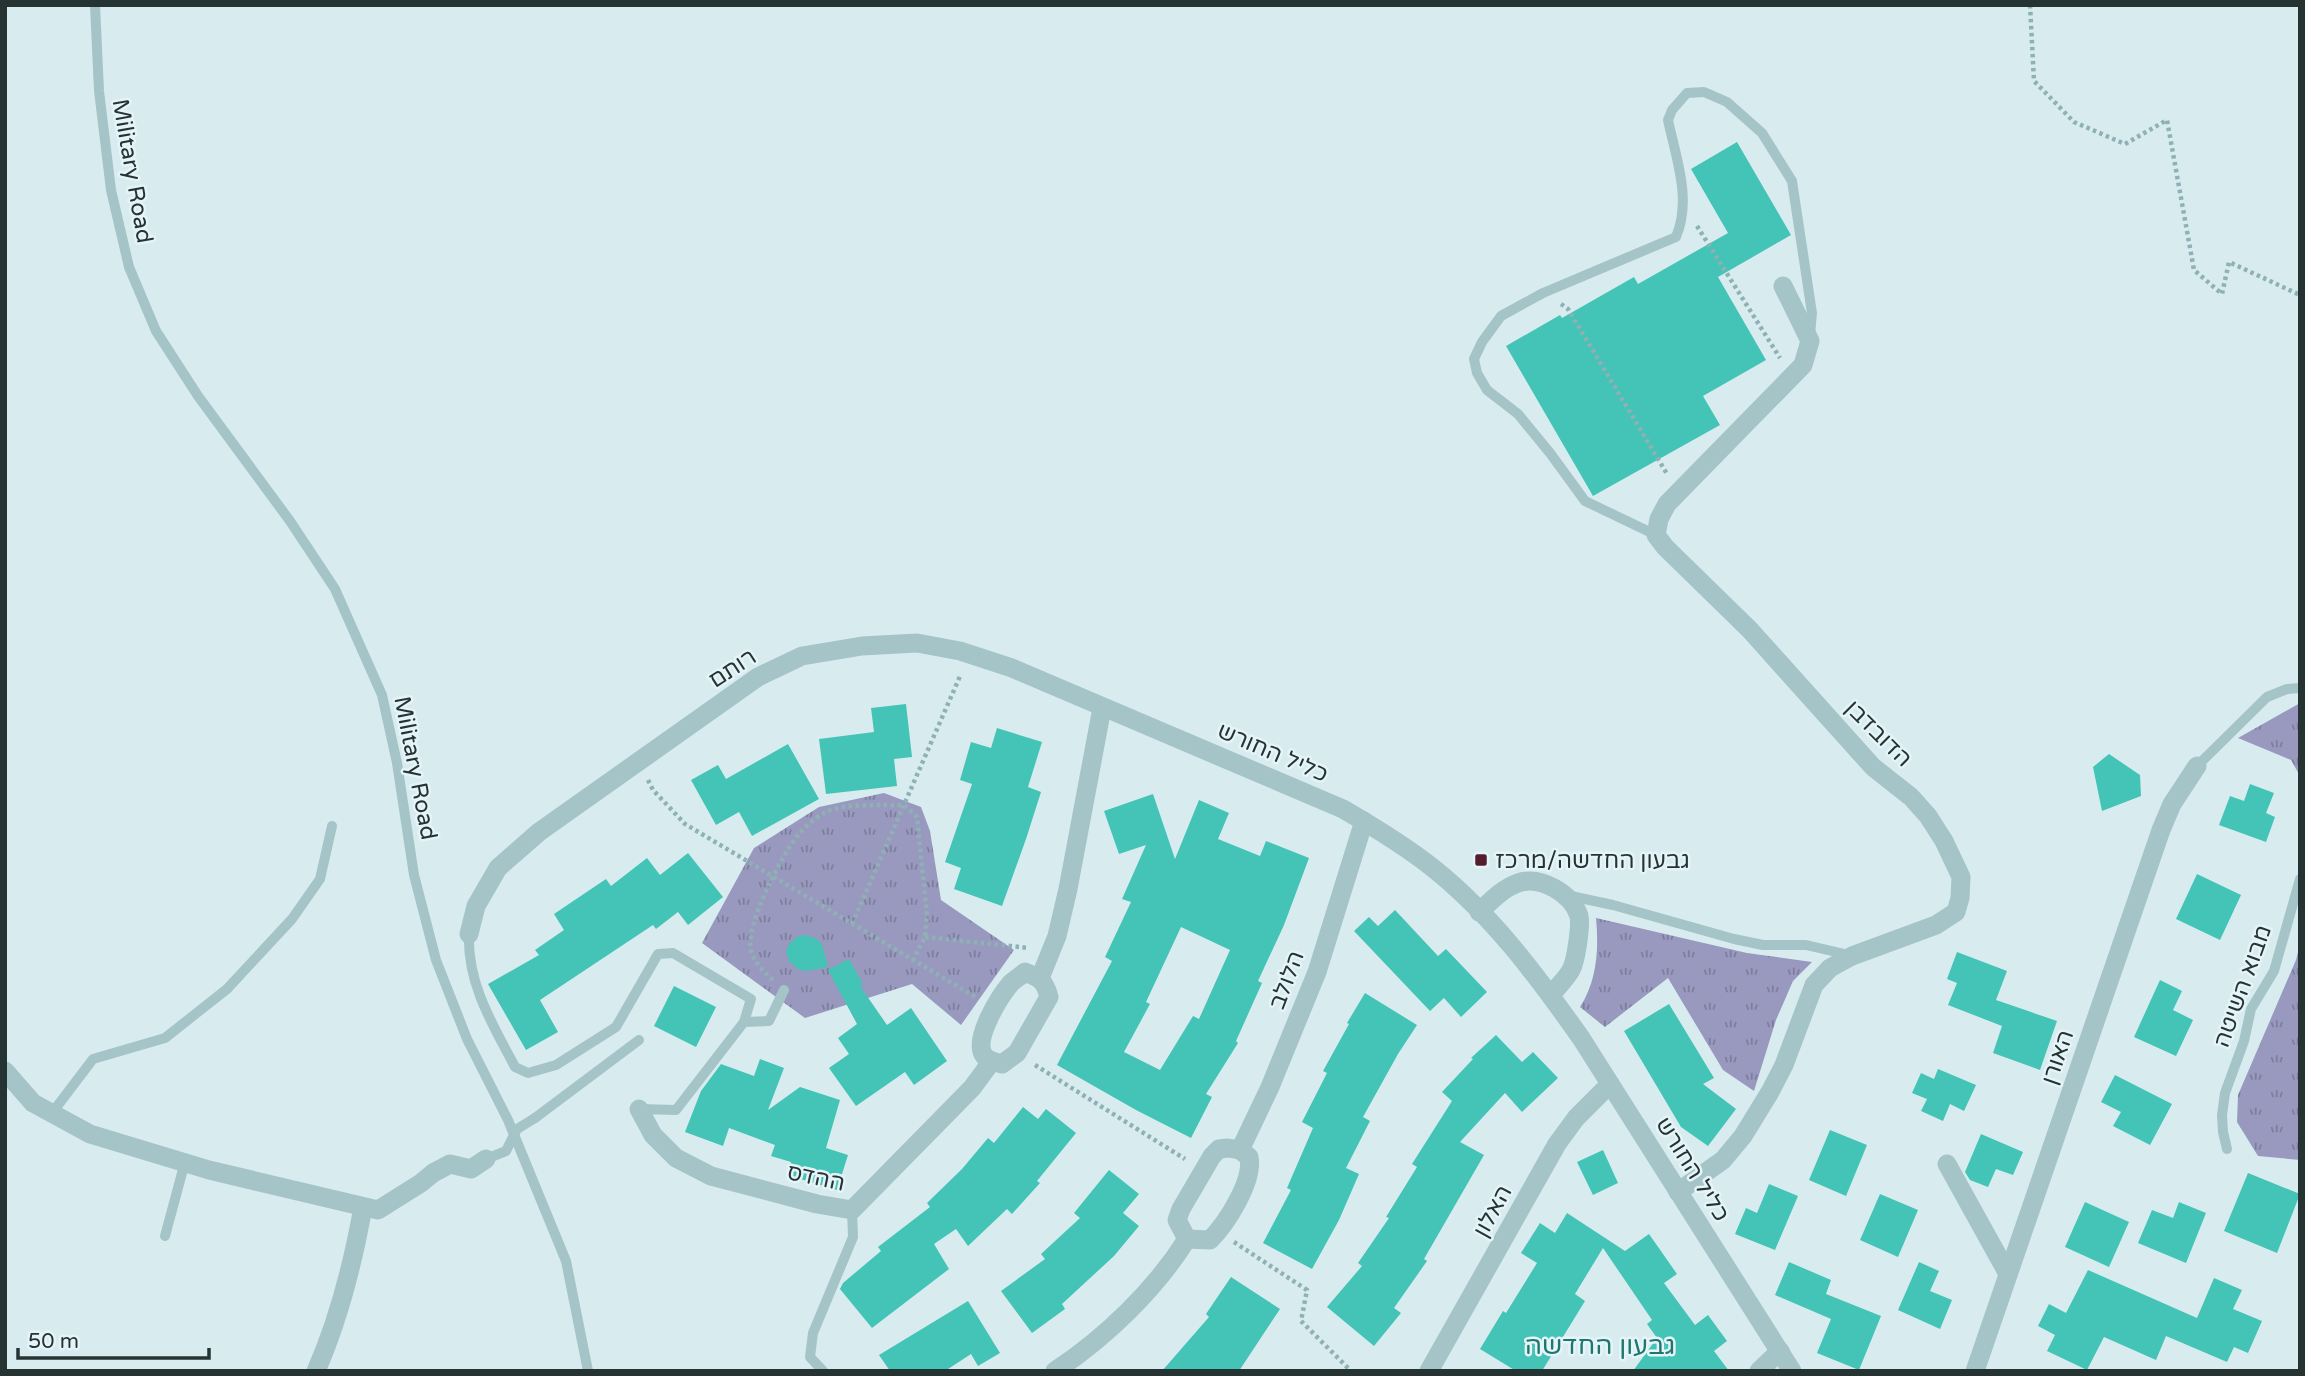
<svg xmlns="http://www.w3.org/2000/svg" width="2305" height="1376" font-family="'Varela Round',Heebo,sans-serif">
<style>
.grass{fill:url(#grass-tufts)}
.building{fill:#43c4b6;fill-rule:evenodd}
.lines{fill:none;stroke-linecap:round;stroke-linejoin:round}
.path{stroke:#8fb0b4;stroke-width:4.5;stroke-dasharray:3.5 3.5;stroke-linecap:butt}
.service{stroke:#a4c4c8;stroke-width:10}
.minor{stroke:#a4c4c8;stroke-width:19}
.service-bridge{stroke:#a4c4c8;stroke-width:10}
.poi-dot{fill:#541c2c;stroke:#e4f4f8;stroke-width:2.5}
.labels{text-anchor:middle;stroke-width:5;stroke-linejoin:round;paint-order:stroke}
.street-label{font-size:23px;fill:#263333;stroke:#e4f4f8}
.poi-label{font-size:23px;fill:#263333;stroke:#e4f4f8;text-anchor:start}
.quarter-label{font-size:26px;fill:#1f766c;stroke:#e4f4f8}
</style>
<defs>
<pattern id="grass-tufts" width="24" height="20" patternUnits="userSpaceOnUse" patternTransform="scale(1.75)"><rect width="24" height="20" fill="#9999bf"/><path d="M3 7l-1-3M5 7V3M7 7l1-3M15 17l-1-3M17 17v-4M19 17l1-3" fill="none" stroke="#7d7d9c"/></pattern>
</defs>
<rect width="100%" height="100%" fill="#d8ecf0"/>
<g class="grass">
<path d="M2300,703V776L2291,760L2238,738Z"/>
<path d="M884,793L921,807L930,831L941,900L1014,950L961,1025L912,984L805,1018L702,943L754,848L819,807Z"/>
<path d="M1596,918L1747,953L1812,962L1793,981L1776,1020L1754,1091L1723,1070L1668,978L1605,1027L1580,1007C1597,981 1599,949 1596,918Z"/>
<path d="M2300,944V1160L2258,1156L2237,1122L2238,1095L2296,960Z"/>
</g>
<g class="building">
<path d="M1737,142L1791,235L1718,277L1766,360L1703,396L1720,425L1593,496L1506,346L1560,315L1562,318L1634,277L1638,284L1728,233L1691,169Z"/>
<path d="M906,704L912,757L894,759L897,786L826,794L819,739L874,732L871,708Z"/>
<path d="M997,728L1042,742L1028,787L1041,792L1026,839L1002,906L954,889L961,868L945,862L972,784L960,780L971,742L991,748Z"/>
<path d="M788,744L819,799L752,836L739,812L716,825L691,780L718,765L726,779Z"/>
<path d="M2109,754L2140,775L2141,796L2102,811L2093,767Z"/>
<path d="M2250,784L2274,793L2266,813L2275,817L2266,842L2219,825L2230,796L2244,801Z"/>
<path d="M1153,794L1175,859L1199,800L1229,813L1218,839L1260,856L1266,841L1309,858L1284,925L1258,981L1262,983L1236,1041L1238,1043L1206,1094L1212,1097L1191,1138L1136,1110L1057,1065L1112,961L1105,957L1131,902L1122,899L1146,845L1119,854L1104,811ZM1181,927L1230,950L1199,1019L1193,1016L1160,1070L1124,1052L1150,1004L1146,1002Z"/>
<path d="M688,853L723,897L688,925L678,912L656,929L653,925L540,1000L558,1032L526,1050L488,984L539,955L535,950L564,930L554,914L606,879L611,886L647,858L660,875Z"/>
<path d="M2197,874L2241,895L2220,940L2176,919Z"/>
<path d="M1395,910L1438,956L1446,949L1487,992L1461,1017L1444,998L1430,1011L1354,931L1369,917L1378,926Z"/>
<path d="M805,935L817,939L822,945L828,967L806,971L799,970L789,961L786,951L790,943L799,936Z"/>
<path d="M1957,952L2007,971L1996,1000L2057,1021L2040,1070L1993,1053L2002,1026L1948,1005L1957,983L1947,979Z"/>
<path d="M849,959L863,984L860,986L887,1025L911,1008L947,1061L914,1085L905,1072L856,1106L829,1068L849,1054L838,1038L857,1024L828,970Z"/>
<path d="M2160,980L2182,991L2173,1010L2193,1020L2176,1056L2134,1037Z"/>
<path d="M674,986L716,1007L696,1047L654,1026Z"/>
<path d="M1365,993L1417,1025L1398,1054L1363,1117L1370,1121L1346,1168L1359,1174L1339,1220L1312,1269L1263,1243L1291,1190L1287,1188L1313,1128L1302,1122L1327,1073L1323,1071L1349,1024L1347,1023Z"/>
<path d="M1669,1004L1714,1078L1703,1084L1736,1109L1708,1146L1681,1127L1624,1031Z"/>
<path d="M1496,1035L1522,1062L1533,1052L1558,1078L1522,1112L1505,1093L1460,1142L1484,1155L1424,1259L1427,1261L1394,1308L1401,1313L1374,1346L1327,1307L1362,1266L1358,1263L1389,1218L1386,1217L1417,1167L1412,1164L1452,1101L1442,1092L1473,1059L1471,1058Z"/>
<path d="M760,1059L784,1068L768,1110L800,1087L840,1100L826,1148L848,1155L837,1190L787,1175L791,1162L771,1156L775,1145L729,1128L723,1146L685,1132L701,1091L721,1064L754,1076Z"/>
<path d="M1938,1069L1976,1085L1964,1111L1950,1104L1943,1121L1921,1111L1927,1099L1912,1093L1921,1073L1934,1079Z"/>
<path d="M2115,1075L2172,1104L2150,1145L2113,1126L2121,1112L2101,1102Z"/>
<path d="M1023,1107L1038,1119L1046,1109L1076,1133L1037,1181L1040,1183L1012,1214L1007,1209L968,1246L956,1229L934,1244L949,1269L872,1328L840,1289L843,1283L881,1251L878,1247L930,1207L927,1203L962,1169L988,1138L994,1143Z"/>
<path d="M1830,1130L1867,1145L1846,1196L1809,1180Z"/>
<path d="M1981,1134L2023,1152L2013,1175L1996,1169L1988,1187L1970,1180L1965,1172Z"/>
<path d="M1603,1150L1618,1183L1593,1195L1577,1162Z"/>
<path d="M1109,1170L1139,1194L1123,1213L1139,1226L1114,1256L1062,1304L1065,1309L1032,1333L1001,1291L1045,1259L1041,1254L1080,1218L1074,1213Z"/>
<path d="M2248,1173L2300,1194L2277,1253L2224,1231Z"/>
<path d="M1769,1184L1798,1196L1775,1250L1735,1234L1746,1208L1757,1213Z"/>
<path d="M1880,1194L1918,1210L1898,1257L1860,1240Z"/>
<path d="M2085,1202L2129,1222L2109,1267L2065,1247Z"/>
<path d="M2179,1202L2206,1213L2186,1263L2138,1243L2152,1210L2173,1218Z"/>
<path d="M1567,1213L1625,1251L1649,1234L1677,1274L1664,1283L1695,1325L1708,1315L1727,1341L1714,1351L1729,1371H1633L1657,1338L1647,1324L1652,1320L1603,1248L1575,1294L1585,1301L1542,1371H1516L1480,1349L1503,1311L1506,1313L1537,1263L1521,1253L1540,1223L1555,1233Z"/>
<path d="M1789,1262L1831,1280L1826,1294L1881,1316L1859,1370L1817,1353L1831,1319L1775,1295Z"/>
<path d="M1919,1262L1939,1271L1930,1291L1952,1300L1940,1329L1898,1310Z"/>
<path d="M2088,1270L2197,1318L2214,1278L2242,1290L2233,1309L2262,1321L2248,1353L2234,1347L2227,1362L2166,1336L2156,1360L2104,1337L2087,1370L2047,1351L2055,1335L2038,1326L2049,1304L2066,1313Z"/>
<path d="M1231,1277L1280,1309L1239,1371H1162L1209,1317L1206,1314Z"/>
<path d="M968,1301L1000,1353L978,1366L971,1354L945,1371H890L879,1355Z"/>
</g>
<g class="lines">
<g class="path">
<path d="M2030,5L2034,81L2074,122L2125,144L2167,120L2194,270L2222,294L2229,262L2300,295"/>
<path d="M1697,226L1780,358"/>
<path d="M1561,304L1568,309L1667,474"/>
<path d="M648,780L653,790L685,824L977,998"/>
<path d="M852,924L961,674"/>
<path d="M925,937L1029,948"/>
<path d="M773,980C764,972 755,964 751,951C744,927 783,852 799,834C805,827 816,817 824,813C843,802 882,806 904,805L917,817L927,915L925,937L913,960"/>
<path d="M1035,1065L1185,1159"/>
<path d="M1234,1242L1307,1290L1301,1321L1351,1371"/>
</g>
<g class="service">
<path d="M95,5L99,91L111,190L129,267L156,331L198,396L290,521L335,589L382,695L397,763L414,875L436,960L467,1039L508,1120L566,1261L588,1371"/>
<path d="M1656,535L1585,501L1550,453L1518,414L1487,390L1477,373L1474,359L1482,342L1501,316L1543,293L1676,237C1692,200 1676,158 1668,120L1672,110L1687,93L1704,92L1727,102L1762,133L1792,181L1812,313L1810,335"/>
<path d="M2197,766L2267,697L2287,689L2300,688"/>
<path d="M1566,895L1613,905L1734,939L1763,945H1806L1849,955"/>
<path d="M469,934C467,984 493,1025 515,1067L528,1073L556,1065L616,1027L658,954L673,953L751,999L744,1022L676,1110L639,1109"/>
<path d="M744,1022L769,1021L784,990"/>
<path d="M52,1113L93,1059L165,1038L227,989L292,919L320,879L332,826"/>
<path d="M535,1118L639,1040"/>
<path d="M2227,1149L2223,1132L2222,1115L2225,1093L2244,1041L2251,1009L2274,971L2300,879"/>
<path d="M165,1236L185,1162"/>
<path d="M823,1371L810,1357L813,1333L853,1237L852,1210"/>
</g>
<g class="minor">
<path d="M1479,912C1491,901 1503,888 1518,883C1541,875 1572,894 1579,916C1581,926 1576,961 1571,970C1566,979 1557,987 1551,995"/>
<path d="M469,934L476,906L498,868L539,832L758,677L802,656L862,646L917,643L960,651L1012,668L1343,809C1374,827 1404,845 1433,868C1492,915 1538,977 1581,1038L1792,1371"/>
<path d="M1025,972C1040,978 1045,981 1049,997L1017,1053L1002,1064C995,1062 987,1061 983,1054C974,1037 1000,996 1011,983C1015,979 1021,976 1025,972Z"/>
<path d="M1040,978L1057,936L1068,889L1102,708"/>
<path d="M5,1071L33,1103L90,1134L209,1170L378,1210L421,1183L433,1173L450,1164L471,1169L486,1159"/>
<path d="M639,1109L653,1135L676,1158L711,1176L817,1204L852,1210L972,1088L992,1061"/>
<path d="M1228,1148L1240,1150L1249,1157C1254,1181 1226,1224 1210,1240L1187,1239L1177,1220L1181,1209L1212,1156L1219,1149Z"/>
<path d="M1240,1150L1270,1087L1317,972L1364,821"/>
<path d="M1947,1164L2008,1274"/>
<path d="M1678,1192L1723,1160L1743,1136L1770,1092L1784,1065L1814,985L1830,968L1852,956L1936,925L1956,912L1960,898L1961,877L1944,841L1928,816L1911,797L1873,767L1750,630L1665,547L1656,535L1659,519L1667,504L1803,365L1810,341L1783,286"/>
<path d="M316,1371C339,1319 353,1263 363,1207"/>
<path d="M1055,1371C1105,1338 1155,1290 1187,1239"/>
<path d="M1429,1371L1557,1144L1576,1118L1610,1084"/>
<path d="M1759,1371L1780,1351"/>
<path d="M1975,1371L2161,830L2172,804L2197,766"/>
</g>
<path class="service-bridge" d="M486,1159L506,1151L517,1129L535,1118"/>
</g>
<rect class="poi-dot" x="1474" y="853" width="14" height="14" rx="3.5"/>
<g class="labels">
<g class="street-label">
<text transform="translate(133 171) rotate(80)" y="8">Military Road</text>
<text transform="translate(732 668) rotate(-33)" y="8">רותם</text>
<text transform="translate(1879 733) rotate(45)" y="8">הדובדבן</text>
<text transform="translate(1273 752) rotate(23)" y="8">כליל החורש</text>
<text transform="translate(416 768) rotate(79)" y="8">Military Road</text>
<text transform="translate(1286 980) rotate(-69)" y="8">הלולב</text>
<text transform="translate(2242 986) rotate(-70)" y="8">מבוא השיטה</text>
<text transform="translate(2057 1057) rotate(-71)" y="8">האורן</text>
<text transform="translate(1693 1169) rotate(58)" y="8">כליל החורש</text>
<text transform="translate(816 1177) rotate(12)" y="8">ההדס</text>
<text transform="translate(1492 1211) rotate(-61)" y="8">האלון</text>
</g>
<g class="poi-label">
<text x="1495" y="868">גבעון החדשה/מרכז</text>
</g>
<g class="quarter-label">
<text x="1600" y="1354">גבעון החדשה</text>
</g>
</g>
<rect width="2305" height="1376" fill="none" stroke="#263333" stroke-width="14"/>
<path d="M18 1348v10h191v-10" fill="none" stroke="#263333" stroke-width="3.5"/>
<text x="28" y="1348" font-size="21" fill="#263333" stroke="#e4f4f8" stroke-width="5" paint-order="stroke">50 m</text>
</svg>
